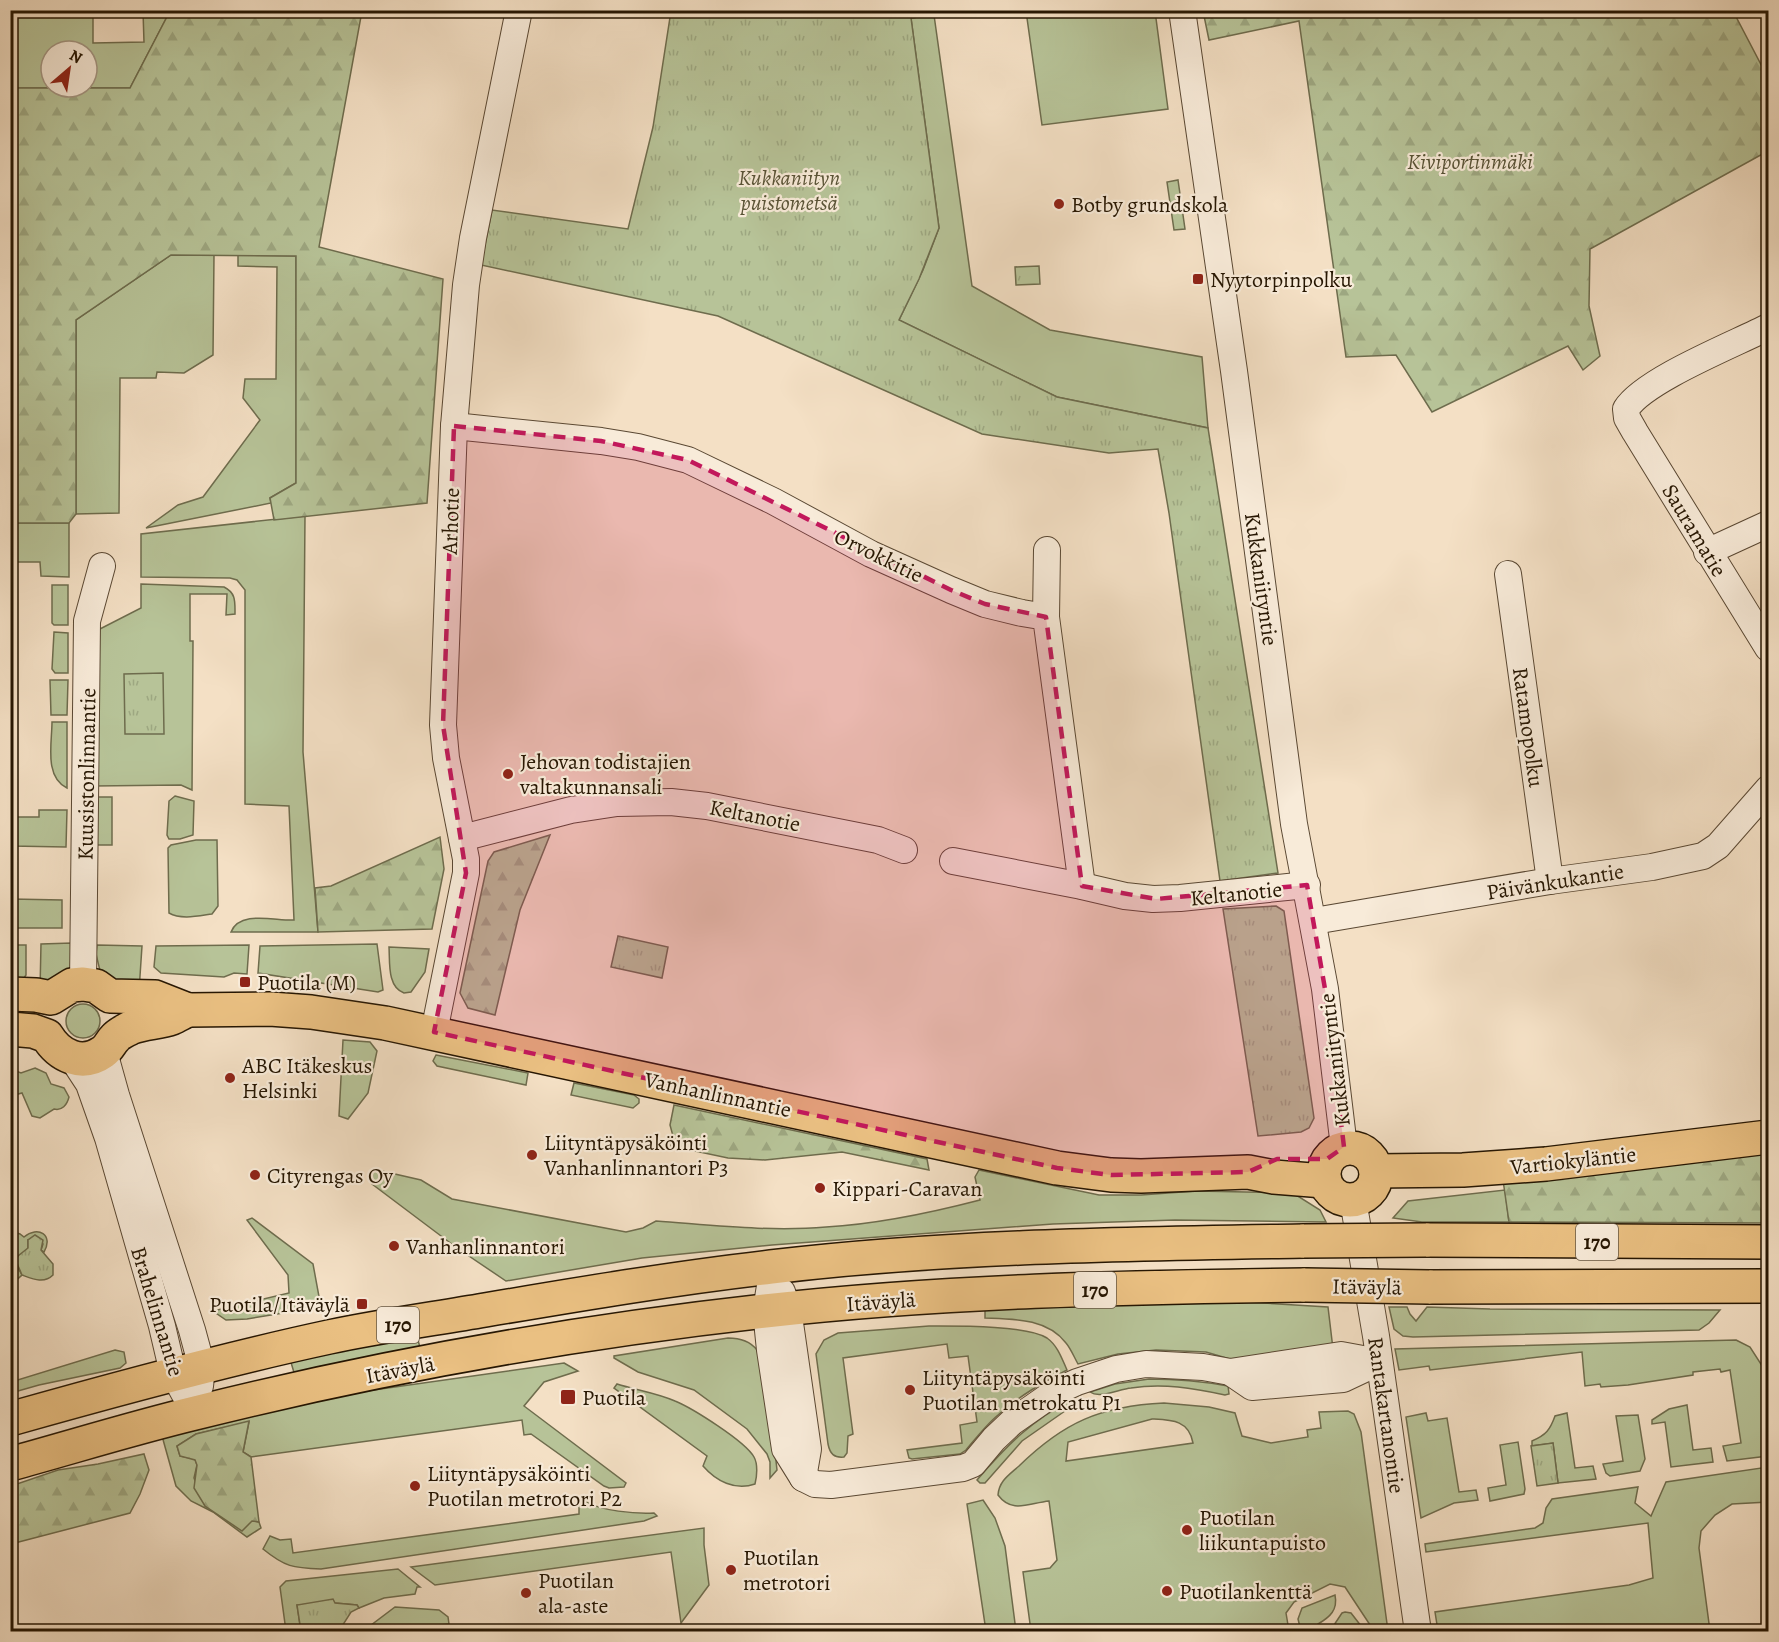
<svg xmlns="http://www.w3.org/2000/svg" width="1779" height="1642" font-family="Alegreya,serif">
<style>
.green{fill:#b7c398;stroke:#6e6c4d;stroke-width:1.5;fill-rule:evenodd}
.forest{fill:url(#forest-firs);stroke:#6e6c4d;stroke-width:1.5}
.park{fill:url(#park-tufts);stroke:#6e6c4d;stroke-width:1.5}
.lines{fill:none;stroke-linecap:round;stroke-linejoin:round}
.minor-casing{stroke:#5a4833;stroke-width:28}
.major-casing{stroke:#261602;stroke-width:36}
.minor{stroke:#f8ebd9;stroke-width:26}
.major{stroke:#eac082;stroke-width:33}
.major-bridge-casing{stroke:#261602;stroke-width:36;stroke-linecap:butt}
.major-bridge{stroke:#eac082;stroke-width:33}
.marked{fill:#c2185b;fill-opacity:0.2;stroke:#c2185b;stroke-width:4.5;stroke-dasharray:12 8;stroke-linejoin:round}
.poi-dot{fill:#8f2418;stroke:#f8ebd9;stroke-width:2}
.labels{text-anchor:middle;stroke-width:4.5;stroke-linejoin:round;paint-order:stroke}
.shield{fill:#f8ebd9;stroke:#655642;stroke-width:1.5}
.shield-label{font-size:21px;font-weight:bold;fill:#261602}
.park-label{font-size:22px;font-style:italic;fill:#595336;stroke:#f8ebd9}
.poi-label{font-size:22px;fill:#261602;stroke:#f8ebd9;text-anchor:start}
.street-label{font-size:22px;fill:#261602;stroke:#f8ebd9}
</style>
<defs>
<pattern id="forest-firs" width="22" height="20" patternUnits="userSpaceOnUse" patternTransform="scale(1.5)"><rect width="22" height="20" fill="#b7c398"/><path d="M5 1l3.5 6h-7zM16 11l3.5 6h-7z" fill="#9da781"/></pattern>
<pattern id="park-tufts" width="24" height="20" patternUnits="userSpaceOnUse" patternTransform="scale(1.5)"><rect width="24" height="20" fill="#b7c398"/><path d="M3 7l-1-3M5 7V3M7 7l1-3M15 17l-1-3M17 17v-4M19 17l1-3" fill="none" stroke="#9da781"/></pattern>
</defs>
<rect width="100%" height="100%" fill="#f4e0c5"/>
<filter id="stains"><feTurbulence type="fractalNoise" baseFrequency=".00333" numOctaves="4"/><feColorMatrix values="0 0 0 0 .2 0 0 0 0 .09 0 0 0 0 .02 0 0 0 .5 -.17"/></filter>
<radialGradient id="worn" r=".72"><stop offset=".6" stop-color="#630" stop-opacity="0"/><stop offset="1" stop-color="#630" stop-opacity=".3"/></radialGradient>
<g class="green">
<path d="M11,11H93V43L144,42L143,11H170L130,88H11ZM51,51H87V87H51Z"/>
<path d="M1082,11H1155L1168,109L1042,125L1026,11H1040L1041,16Z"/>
<path d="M934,15L972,286L1050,330L1202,357L1208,428L1057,397L899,320L923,270L939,228L911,18Z"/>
<path d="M1178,180L1185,229L1174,230L1167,182Z"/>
<path d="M171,255H214L213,355L184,373L157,372L156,378H120L119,513L76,514V320Z"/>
<path d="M238,255L296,256V483L270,498L271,503L146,528L178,505L203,497L260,420L243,398L245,379H276L277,267L238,266Z"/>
<path d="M305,516L303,752L318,932H231C240,910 275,921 294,920L289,806L245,804V590L237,580L230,578L141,577V534Z"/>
<path d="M11,523H69V577L41,576L40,562H11Z"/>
<path d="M141,584L224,587C236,593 235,601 235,614L226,615L227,594H190V641H193L192,790L181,785L94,786V632L141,608Z"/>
<path d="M52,585H68V625H54L52,623Z"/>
<path d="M54,632L68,633V673H55L52,669Z"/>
<path d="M50,680H68L67,715H51Z"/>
<path d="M52,722H67V788C44,777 52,743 52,722Z"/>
<path d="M175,796L194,801L193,835L180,839H169L167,835L169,801Z"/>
<path d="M94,797H112V845H95Z"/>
<path d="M39,810H67L66,847L11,846V817H39Z"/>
<path d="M196,840H217L218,906L212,914C198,916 181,920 169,913L168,848L171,845Z"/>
<path d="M11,899L62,900V928H11Z"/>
<path d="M72,943L70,974L40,990L41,944Z"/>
<path d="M377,944L383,990L378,992L258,973L260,946Z"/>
<path d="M11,945H26V975L22,981L11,984Z"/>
<path d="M97,945L142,946L139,991L101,975L96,954Z"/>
<path d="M249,945L247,974L234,973L224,977L161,973L154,967L156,946Z"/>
<path d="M389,947L429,949L425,972L411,992L404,993C387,987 390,962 389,947Z"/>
<circle cx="83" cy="1021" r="17"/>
<path d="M343,1040L370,1042L377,1051L368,1093L348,1119L339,1116Z"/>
<path d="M436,1055L528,1073L526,1085L437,1066L433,1061Z"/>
<path d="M35,1068L46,1073L51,1084L64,1088L69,1097C67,1105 62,1111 54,1109L40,1118L32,1116L22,1093L11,1096V1069L21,1073Z"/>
<path d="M574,1083L634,1095L639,1099V1103L633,1108L571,1095Z"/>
<path d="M373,1169L421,1180L452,1199L626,1232L643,1228L656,1221C712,1225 770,1232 826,1227C879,1224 930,1213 980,1200L975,1177L979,1170L1099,1195H1141L1196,1191L1293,1193L1320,1210L1326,1222L1175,1220L1053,1224L772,1245L642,1258L506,1281L457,1248L372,1184L368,1178Z"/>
<path d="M1505,1190L1509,1222H1422L1393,1218L1408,1201Z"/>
<path d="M252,1218L313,1264L320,1302L314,1308L247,1319L226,1320L213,1311L289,1293L288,1275L247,1220Z"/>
<path d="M11,1231L20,1234L24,1237C38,1225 54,1235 44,1252L41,1250L43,1244L28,1240V1248L18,1268L22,1275L11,1285Z"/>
<path d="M1246,1302L1328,1307L1333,1349L1240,1362L1206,1352L1156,1350L1118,1354L1078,1364C1074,1357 1071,1349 1066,1343C1047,1318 1013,1319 985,1318V1306Z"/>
<path d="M1389,1307H1407L1410,1314L1416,1321L1427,1307L1490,1309L1720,1310L1709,1323L1699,1330L1413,1337L1403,1336L1394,1329Z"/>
<path d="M929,1326C955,1326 1027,1325 1047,1338C1058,1346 1062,1359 1067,1370C1042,1383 1019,1396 998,1415C986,1425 976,1438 966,1450L960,1454L912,1459L909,1458L907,1450L962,1443L960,1425L977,1422L968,1356L949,1358L947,1344L843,1358L853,1434L848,1436L847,1453L844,1457C834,1458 830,1454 828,1444L816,1354L824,1340L838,1333Z"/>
<path d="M416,1333L421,1351L295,1376L290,1359Z"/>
<path d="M728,1338C738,1338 750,1341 757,1350C769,1367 774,1445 777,1470L770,1478V1462L767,1454L747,1429L694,1390L638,1372L614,1358V1356Z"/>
<path d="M1736,1340L1750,1347L1768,1375V1456L1727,1461L1723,1446L1741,1443L1730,1370L1721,1372L1720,1369L1693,1372V1375L1628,1385L1601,1387L1600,1384L1585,1386L1582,1352L1430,1370L1429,1366L1399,1370L1395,1349Z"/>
<path d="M115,1350L124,1352L126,1363L120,1368L39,1385L11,1393V1382Z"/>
<path d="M564,1363L578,1371L544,1382L524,1406L626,1483L624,1487L609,1488L604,1486L531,1434L524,1435L522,1420L251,1457L243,1452L249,1422L196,1434L177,1446L180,1456L195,1459L197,1465L194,1478L205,1506L213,1510L259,1522L261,1528L247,1537L213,1512L191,1501L176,1486L162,1436L317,1398Z"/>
<path d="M1149,1379C1176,1379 1201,1381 1228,1386L1229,1394L1225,1395C1193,1388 1163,1383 1131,1388C1119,1389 1100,1399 1090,1392L1115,1384Z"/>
<path d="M617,1384C636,1390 657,1393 675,1401C692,1408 745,1441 754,1457C758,1464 757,1476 755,1484C735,1491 716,1481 703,1466L707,1456L614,1388Z"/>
<path d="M1074,1398L1075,1404L1022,1441L985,1483H980L977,1480C1009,1443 1031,1421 1074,1398Z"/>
<path d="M1164,1403L1209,1407L1235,1413L1242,1436L1271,1443L1308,1437L1307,1430L1321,1428L1319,1412L1348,1411L1354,1414L1361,1432L1388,1631H1374L1345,1587L1330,1584L1294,1602L1286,1613L1289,1631H1031L1023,1572L1050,1568L1057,1560L1049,1501C1029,1503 1012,1514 998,1495C999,1481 1009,1475 1019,1466C1064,1422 1101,1406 1164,1403ZM1152,1419C1172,1420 1189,1420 1193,1443L1066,1461L1068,1442Z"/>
<path d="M1687,1405L1693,1450L1711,1448L1713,1462L1671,1467L1665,1422L1652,1424V1420L1669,1409Z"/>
<path d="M1426,1413L1428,1421L1447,1418L1459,1492L1476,1490L1478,1500L1454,1503L1421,1518L1406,1417Z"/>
<path d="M1567,1413L1575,1468L1593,1466L1596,1479L1558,1483L1553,1443L1532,1446V1441C1546,1435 1550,1430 1555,1416Z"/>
<path d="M1638,1415L1645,1459L1640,1471L1610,1476L1606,1473L1603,1464L1623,1461L1616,1416Z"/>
<path d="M1518,1442L1525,1489L1524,1494L1490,1501L1488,1488L1506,1485L1500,1445Z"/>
<path d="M1768,1467V1502L1732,1504L1715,1515L1701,1531L1699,1548L1710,1631H1438L1435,1612L1629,1585L1653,1578L1648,1523L1426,1552L1425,1544L1535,1528L1543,1523L1546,1508L1552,1499L1638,1487L1635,1503L1651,1516L1666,1482Z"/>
<path d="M983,1500L995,1518L1005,1546L1016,1631H986L967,1504Z"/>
<path d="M585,1501C600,1511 636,1514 654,1513L657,1516L644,1521L321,1569C293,1568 285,1567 263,1549L270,1536L280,1540L291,1539L293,1553L579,1514V1507Z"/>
<path d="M704,1528V1545L709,1585L681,1623L671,1552L435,1585L411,1567Z"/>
<path d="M398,1569L420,1587H417L415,1594L384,1598L359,1608L357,1605L335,1603L297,1605L301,1632L286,1631L280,1587L286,1581Z"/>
<path d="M1335,1595C1338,1610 1330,1617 1318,1624L1319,1631H1301L1298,1619L1302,1608Z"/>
<path d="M395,1607L439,1610L448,1617L449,1624L394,1631L362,1632Z"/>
<path d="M1345,1612L1351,1613L1365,1631H1330L1342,1613Z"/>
</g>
<g class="forest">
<path d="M170,11H362L319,247L443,279L427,503L274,520L270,498L296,483V256L171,255L76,320V514L69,523H11V88H130Z"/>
<path d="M1203,11H1733L1768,78V151L1590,249L1589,306L1600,356L1583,370L1568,346L1432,412L1396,355L1346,357L1299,21L1209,40Z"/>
<path d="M550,835L520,910L495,1015L468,1008L460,993L488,861L494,852Z"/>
<path d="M440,837L444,869L432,929L318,932L315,888L331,886Z"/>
<path d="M674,1105L927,1159L929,1170L842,1152L765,1160L728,1158L671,1146L673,1136L670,1125Z"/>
<path d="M1768,1149V1223L1509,1222L1503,1180Z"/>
<path d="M249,1421L243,1452L251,1457L259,1522L252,1521L242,1531L205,1506L194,1488L197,1465L195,1460L180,1456L177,1446L196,1434Z"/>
<path d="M144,1454L149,1470L140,1494L130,1513L11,1544V1486L58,1470L98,1464Z"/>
</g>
<g class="park">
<path d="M671,11H940V14L911,18L939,228L919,279L899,320L1057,397L1208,428L1278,873L1220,881L1169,513L1158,449L1109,453L982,434L718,316L481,265L492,210L628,229L653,127Z"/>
<path d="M1039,266L1040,284L1016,285L1015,267Z"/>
<path d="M163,673L164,734H125L124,674Z"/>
<path d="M1276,906L1284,911L1314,1118L1309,1128L1301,1132L1258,1136L1223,909Z"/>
<path d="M618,936L668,947L662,978L611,967Z"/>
<path d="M35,1235L43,1240L41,1250L53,1264V1275C44,1284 33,1279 22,1275L16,1261L18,1256L28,1248V1240Z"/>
<path d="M1553,1443L1558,1483L1537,1486L1531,1446Z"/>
<path d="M333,1599L335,1603L357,1605L359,1608L351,1612L339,1631H301L297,1605Z"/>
</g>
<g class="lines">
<defs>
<g id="minor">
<path d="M1182,10L1234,371L1294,824L1325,989L1344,1147"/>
<path d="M1768,327C1735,344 1644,380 1626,409L1627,418L1635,432L1768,648"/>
<path d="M454,426L601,441L638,447L688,460L773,501L871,554L951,590L985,604L1022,613L1046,617L1082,886"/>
<path d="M1707,552L1768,524"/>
<path d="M1508,574L1550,881"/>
<path d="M1046,617L1047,550"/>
<path d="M462,838L571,810L617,803L671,802L707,806L878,840L904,850"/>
<path d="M953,861L1082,886L1125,896L1153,899L1180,898L1307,885"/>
<path d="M1314,921L1550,881L1652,867L1703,856L1718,846L1768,789"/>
<path d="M83,984L87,621L102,566"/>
<path d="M434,1032L466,873V859L446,758L443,725L454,426L466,285L473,238L519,10"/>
<path d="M104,1052L116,1095L192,1330L202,1367L200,1386"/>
<path d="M72,1058L89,1084L108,1138L162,1326L173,1373L195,1413"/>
<path d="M1353,1200L1376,1336L1418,1632"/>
<path d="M773,1267L766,1311L770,1350L785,1449L803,1478L815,1484L831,1485L963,1468L973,1464L994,1439L1012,1422L1055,1392L1077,1382L1116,1369L1146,1364L1203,1367L1230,1372L1252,1387L1343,1379L1379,1362"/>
<path d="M782,1292L788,1309L808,1449L803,1478"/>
<path d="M1230,1372L1341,1355L1379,1362"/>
</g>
<g id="major">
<path d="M10,994L36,995L51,998L72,985L83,984L96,986L110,996L155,997L188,1010L270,1009L311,1012L385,1023L1057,1168L1111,1175L1141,1176L1248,1172L1274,1177L1324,1181"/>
<path d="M10,1029L33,1031L47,1036C59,1056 82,1067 103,1052C109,1048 110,1043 115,1038C118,1034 125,1031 130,1028C144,1022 158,1023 172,1018C177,1016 183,1012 188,1010"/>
<circle cx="1350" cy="1174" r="26"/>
<path d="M1376,1171L1463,1170L1546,1164L1768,1137"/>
<path d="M1426,1240L1768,1242"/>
<path d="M1429,1287L1768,1286"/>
<path d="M10,1419C116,1389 222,1360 329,1337C381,1326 433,1319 485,1310C580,1294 675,1278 771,1267C948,1246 1126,1244 1304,1241"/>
<path d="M10,1464C72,1447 133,1428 195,1413C379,1367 576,1332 765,1311C944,1291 1125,1287 1305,1285"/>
</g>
</defs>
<use href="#minor" class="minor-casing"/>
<use href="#major" class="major-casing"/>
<use href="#minor" class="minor"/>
<use href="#major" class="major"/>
<defs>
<g id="major-bridge">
<path d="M1304,1241L1426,1240"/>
<path d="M1305,1285L1429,1287"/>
</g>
</defs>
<use href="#major-bridge" class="major-bridge-casing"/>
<use href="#major-bridge" class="major-bridge"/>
</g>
<path class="marked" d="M454,426L601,441L688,460L951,590L985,604L1046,617L1082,886L1156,899L1307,885L1325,989L1344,1147L1327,1159H1277L1248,1172L1111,1175L1057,1168L434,1032L466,873L443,725Z"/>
<g class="poi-dot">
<circle cx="1059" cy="204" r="6"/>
<rect x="1192" y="273" width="12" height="12" rx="3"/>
<circle cx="508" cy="774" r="6"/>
<rect x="239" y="976" width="12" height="12" rx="3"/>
<circle cx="230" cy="1078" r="6"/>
<circle cx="532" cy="1155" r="6"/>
<circle cx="255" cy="1175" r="6"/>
<circle cx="820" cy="1188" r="6"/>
<circle cx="394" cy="1246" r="6"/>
<rect x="356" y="1298" width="12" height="12" rx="3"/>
<circle cx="910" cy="1390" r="6"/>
<rect x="560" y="1389" width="16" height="16" rx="3"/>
<circle cx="415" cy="1486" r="6"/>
<circle cx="1187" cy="1530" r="6"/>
<circle cx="731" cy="1570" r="6"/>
<circle cx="1167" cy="1591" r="6"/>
<circle cx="526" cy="1593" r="6"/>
</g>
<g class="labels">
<g class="shield">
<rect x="1576" y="1224" width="42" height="36" rx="4.5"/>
<rect x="1074" y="1272" width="42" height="36" rx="4.5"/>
<rect x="377" y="1307" width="42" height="36" rx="4.5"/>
</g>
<g class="shield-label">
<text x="1597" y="1249">170</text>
<text x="1095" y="1297">170</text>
<text x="398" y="1332">170</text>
</g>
<g class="park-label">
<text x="1470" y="169">Kiviportinmäki</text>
<text x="789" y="185">Kukkaniityn<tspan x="789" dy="25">puistometsä</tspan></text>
</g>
<g class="poi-label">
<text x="1071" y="212">Botby grundskola</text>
<text x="1210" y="287">Nyytorpinpolku</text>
<text x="520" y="769">Jehovan todistajien<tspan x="520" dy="25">valtakunnansali</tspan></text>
<text x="257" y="990">Puotila (M)</text>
<text x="242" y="1073">ABC Itäkeskus<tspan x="242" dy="25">Helsinki</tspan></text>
<text x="544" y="1150">Liityntäpysäköinti<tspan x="544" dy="25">Vanhanlinnantori P3</tspan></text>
<text x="267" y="1183">Cityrengas Oy</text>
<text x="832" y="1196">Kippari-Caravan</text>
<text x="406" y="1254">Vanhanlinnantori</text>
<text x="350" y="1312" text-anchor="end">Puotila/Itäväylä</text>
<text x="922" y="1385">Liityntäpysäköinti<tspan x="922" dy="25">Puotilan metrokatu P1</tspan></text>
<text x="582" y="1405">Puotila</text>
<text x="427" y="1481">Liityntäpysäköinti<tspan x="427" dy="25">Puotilan metrotori P2</tspan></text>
<text x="1199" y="1525">Puotilan<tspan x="1199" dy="25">liikuntapuisto</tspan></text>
<text x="743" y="1565">Puotilan<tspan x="743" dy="25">metrotori</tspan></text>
<text x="538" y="1588">Puotilan<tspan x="538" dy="25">ala-aste</tspan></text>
<text x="1179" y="1599">Puotilankenttä</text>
</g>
<g class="street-label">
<text transform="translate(450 521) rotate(-88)" y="8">Arhotie</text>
<text transform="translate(1695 530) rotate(59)" y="8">Sauramatie</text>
<text transform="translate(879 555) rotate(26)" y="8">Orvokkitie</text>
<text transform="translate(1262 579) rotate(82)" y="8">Kukkaniityntie</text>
<text transform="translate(1529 727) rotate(82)" y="8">Ratamopolku</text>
<text transform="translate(86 774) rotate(-89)" y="8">Kuusistonlinnantie</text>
<text transform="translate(755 815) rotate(11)" y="8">Keltanotie</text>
<text transform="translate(1555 881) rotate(-9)" y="8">Päivänkukantie</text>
<text transform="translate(1236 893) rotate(-6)" y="8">Keltanotie</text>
<text transform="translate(1334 1060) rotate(-97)" y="8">Kukkaniityntie</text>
<text transform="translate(718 1094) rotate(12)" y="8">Vanhanlinnantie</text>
<text transform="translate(1573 1160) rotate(-6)" y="8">Vartiokyläntie</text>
<text transform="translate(1367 1286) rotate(1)" y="8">Itäväylä</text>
<text transform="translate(881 1301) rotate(-4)" y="8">Itäväylä</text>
<text transform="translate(158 1311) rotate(73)" y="8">Brahelinnantie</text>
<text transform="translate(400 1369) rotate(-11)" y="8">Itäväylä</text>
<text transform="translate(1387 1415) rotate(82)" y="8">Rantakartanontie</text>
</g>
</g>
<rect width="1779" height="1642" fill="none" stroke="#f4e0c5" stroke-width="36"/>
<rect x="12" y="12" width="1755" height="1618" fill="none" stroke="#261602" stroke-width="3"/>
<rect x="18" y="18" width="1743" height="1606" fill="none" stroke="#261602" stroke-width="1.5"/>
<g transform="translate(69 69) rotate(29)"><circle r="28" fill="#f8ebd9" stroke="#a49683" stroke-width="1.5"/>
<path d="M0-4.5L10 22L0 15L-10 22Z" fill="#8f2418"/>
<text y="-9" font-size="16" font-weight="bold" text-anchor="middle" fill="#261602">N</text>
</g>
<rect width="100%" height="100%" filter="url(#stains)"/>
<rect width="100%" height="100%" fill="url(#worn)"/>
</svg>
